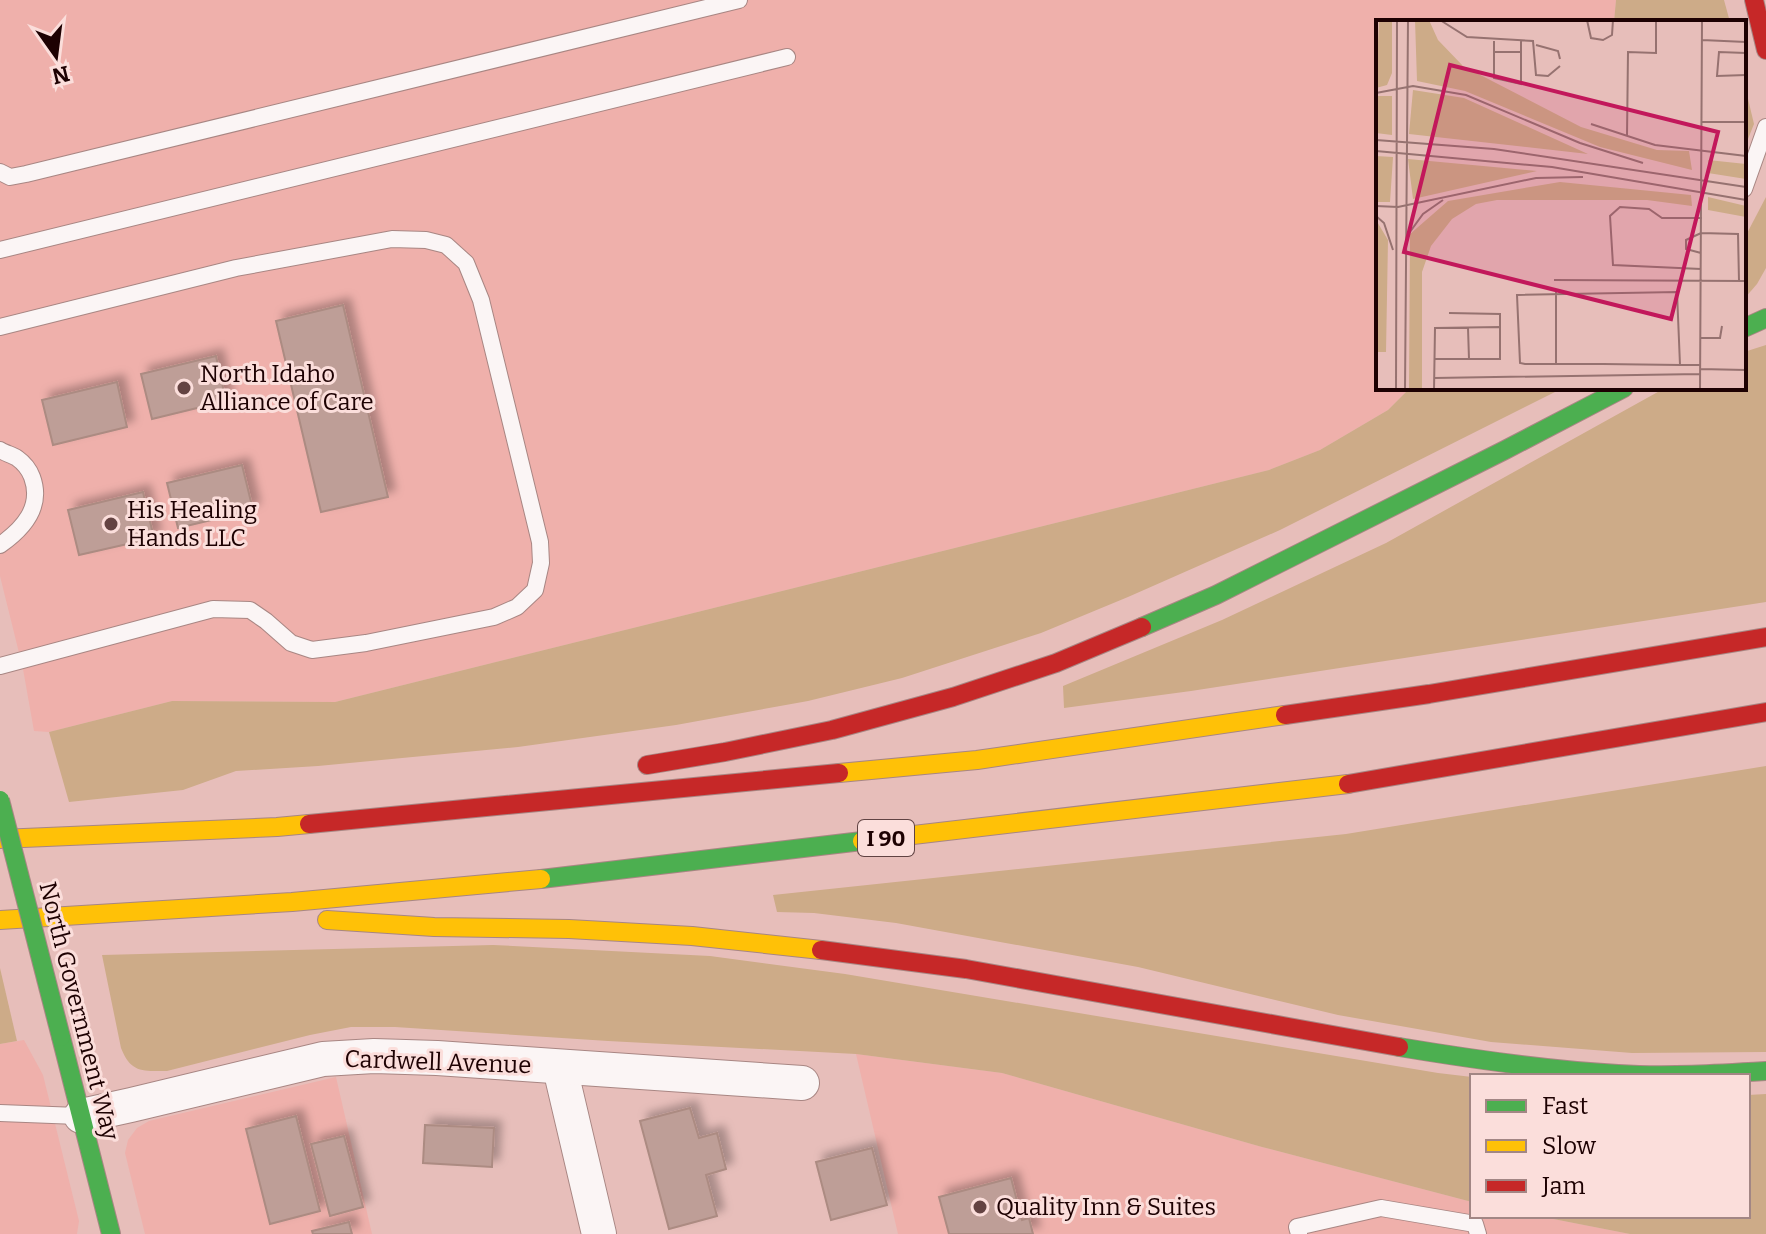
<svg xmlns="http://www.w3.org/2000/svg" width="1766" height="1234" font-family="Bitter,serif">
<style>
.built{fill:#efb0ab}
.green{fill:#cdab88}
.building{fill:#be9e97;stroke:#ac8b82;stroke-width:2;filter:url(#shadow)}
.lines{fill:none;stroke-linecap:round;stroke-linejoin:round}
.lane-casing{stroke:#a88683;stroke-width:18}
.street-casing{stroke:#a88683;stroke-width:36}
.fast-casing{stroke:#a88683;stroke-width:20}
.slow-casing{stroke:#a88683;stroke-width:20}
.jam-casing{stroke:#a88683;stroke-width:20}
.lane{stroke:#fbf5f5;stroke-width:16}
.street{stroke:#fbf5f5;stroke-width:34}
.fast{stroke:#4caf50;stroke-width:18}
.slow{stroke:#ffc107;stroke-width:18}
.jam{stroke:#c62828;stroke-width:18}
.fast-bridge-casing{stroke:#a88683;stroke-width:20;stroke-linecap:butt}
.fast-bridge{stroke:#4caf50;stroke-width:18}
.poi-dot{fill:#644342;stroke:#fbdedb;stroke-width:3}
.labels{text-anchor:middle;stroke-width:6;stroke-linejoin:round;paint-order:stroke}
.shield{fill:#fbdedb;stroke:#604343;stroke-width:2}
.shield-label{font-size:22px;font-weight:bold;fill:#1d0102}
.poi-label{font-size:24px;fill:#1d0102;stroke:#fbdedb;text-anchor:start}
.street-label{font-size:24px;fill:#1d0102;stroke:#fbdedb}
.inset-road{fill:none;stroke:#967270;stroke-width:2}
.view{fill:#c2185b;fill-opacity:0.15;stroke:#c2185b;stroke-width:4}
.inset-edge{fill:none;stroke:#1d0102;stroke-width:4}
</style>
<defs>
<filter id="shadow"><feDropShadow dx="7" dy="-7" stdDeviation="4" flood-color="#0004"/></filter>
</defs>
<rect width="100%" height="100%" fill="#e7beba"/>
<g class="built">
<path d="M0,0H1616L1614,22H1378V388H1410L1388,410L1320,450L1269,470L335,702L172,701L49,732L34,731L23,669L0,576Z"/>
<path d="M24,1040L43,1075L79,1221L77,1234H0V1044Z"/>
<path d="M856,1054L1002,1073L1262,1147L1472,1202V1216H1538L1630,1234H898Z"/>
<path d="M336,1077L372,1234H145L125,1153L128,1140L137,1128L149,1121Z"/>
</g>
<g class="green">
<path d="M1616,0H1724L1730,22H1614Z"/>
<path d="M1744,82L1754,124L1744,149Z"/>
<path d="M1766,197V268L1757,284L1744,299V239Z"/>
<path d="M1766,345V602L1191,691L1064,708L1063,686L1222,620L1386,543L1665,388H1744V352Z"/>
<path d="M1410,388H1563L1280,530L1128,597L1041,633L902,678L808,701L676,725L518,747L318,766L236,771L183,790L69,802L49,732L172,701L335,702L1269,470L1320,450L1388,410Z"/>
<path d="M1766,766V1052L1632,1053L1491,1042L1338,1015L1138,967L896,923L814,913L777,912L773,895L1346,834Z"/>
<path d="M493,945L710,956L845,974L1438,1073L1472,1077V1202L1262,1147L1002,1073L856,1054L608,1041L395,1027H351L310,1035L167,1071C142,1071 131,1073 121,1048L102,955Z"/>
<path d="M0,968L17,1041L0,1044Z"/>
<path d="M1766,1094V1234H1630L1538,1216H1748V1095Z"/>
</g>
<g class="building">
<path d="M343,305L388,497L321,512L276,321Z"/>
<path d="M216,356L226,401L152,419L141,374Z"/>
<path d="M117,382L127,427L53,445L42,400Z"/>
<path d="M242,465L253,510L178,528L167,483Z"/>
<path d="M143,492L154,538L79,555L68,510Z"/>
<path d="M690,1108L699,1138L717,1133L726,1169L706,1175L717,1216L669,1229L640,1121Z"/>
<path d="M296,1116L320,1211L270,1224L246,1129Z"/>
<path d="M425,1125L494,1128L492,1167L423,1163Z"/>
<path d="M344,1136L363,1207L330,1216L311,1144Z"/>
<path d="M872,1148L887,1205L831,1220L816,1162Z"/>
<path d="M1011,1178L1022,1220L1029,1218L1033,1234H949L939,1197Z"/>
<path d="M349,1222L352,1234H313L312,1231Z"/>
</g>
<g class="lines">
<defs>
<g id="lane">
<path d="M0,172L10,177L26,174L739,0"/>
<path d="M1744,189L1766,127"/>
<path d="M0,250L787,57"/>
<path d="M0,327L236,268L392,239L426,240L446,245L466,263L481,300L540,542L541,563L535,590L517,607L494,617L366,643L312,650L291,643L266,621L250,610L213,609L0,666"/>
<path d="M0,450C5,453 12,455 17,458C24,463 29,469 32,477C43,507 23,529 0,545"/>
<path d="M0,1113L78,1116"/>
<path d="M1299,1234L1297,1227L1381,1208L1475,1224L1478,1234"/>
</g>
<g id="street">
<path d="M560,1068L599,1234"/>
<path d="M81,1116L131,1105L323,1059L374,1056L437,1058L802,1083"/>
</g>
<g id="fast">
<path d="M1744,328L1766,318"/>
<path d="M1142,627L1216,595L1505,450L1624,388"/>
<path d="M541,879L862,841"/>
<path d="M61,1037L111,1234"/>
<path d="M1399,1047C1471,1059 1545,1070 1618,1074C1667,1077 1717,1074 1766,1071"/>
</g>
<g id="slow">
<path d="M839,773L977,760L1285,715"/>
<path d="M0,839L277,827L309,824"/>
<path d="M862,841L1348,784"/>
<path d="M0,920L292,902L541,879"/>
<path d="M327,920L434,927L569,929L692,936L821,950"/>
</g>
<g id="jam">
<path d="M1754,0L1766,50"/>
<path d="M1285,715L1429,694L1766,637"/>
<path d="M647,765L725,752L832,730L953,697L1056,663L1142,627"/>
<path d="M1348,784L1766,712"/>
<path d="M309,824L839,773"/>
<path d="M821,950L966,969L1399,1047"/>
</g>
</defs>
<use href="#lane" class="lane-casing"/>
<use href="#street" class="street-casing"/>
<use href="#fast" class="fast-casing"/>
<use href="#slow" class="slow-casing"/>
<use href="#jam" class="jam-casing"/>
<use href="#lane" class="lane"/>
<use href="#street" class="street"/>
<use href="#fast" class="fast"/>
<use href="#slow" class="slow"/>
<use href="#jam" class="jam"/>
<defs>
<path id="fast-bridge" d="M0,800L61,1037"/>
</defs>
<use href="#fast-bridge" class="fast-bridge-casing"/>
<use href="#fast-bridge" class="fast-bridge"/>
</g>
<g class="poi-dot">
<circle cx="184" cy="388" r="8"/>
<circle cx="111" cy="524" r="8"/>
<circle cx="980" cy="1207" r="8"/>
</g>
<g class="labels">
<rect class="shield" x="858" y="820" width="56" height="36" rx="6"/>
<g class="shield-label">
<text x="886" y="846">I 90</text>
</g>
<g class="poi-label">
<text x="200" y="382">North Idaho<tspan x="200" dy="28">Alliance of Care</tspan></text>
<text x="127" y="518">His Healing<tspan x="127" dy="28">Hands LLC</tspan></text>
<text x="996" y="1215">Quality Inn &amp; Suites</text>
</g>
<g class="street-label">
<text transform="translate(79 1011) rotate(76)" y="8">North Government Way</text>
<text transform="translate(438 1062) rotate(2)" y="8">Cardwell Avenue</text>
</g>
</g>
<g transform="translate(1376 20)">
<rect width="370" height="370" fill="#e7beba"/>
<path d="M3,0H16V53L11,65L0,68ZM39,0H53L62,20L87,46L205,107L281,130L313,131L316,150L224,127L89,71L41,61ZM37,70L88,78L212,134L33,114ZM0,76H16V115L0,113ZM0,136L17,137L14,182H0ZM32,139L161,151L37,179ZM332,140L370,144V159L332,153ZM184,162L315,175L316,186L271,180H121L100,184L76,199L55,226L46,252V370H33L34,214L72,181ZM332,177L370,186V197L332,190ZM0,200L12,220L10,332H1Z" fill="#cdab88"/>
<path class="inset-road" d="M64,0L91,17L157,21L160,55L172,56L184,46M211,0L215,18L227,20L236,15L237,0M326,20L370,22M118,21V58L145,64V21M160,25L182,31L184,39M118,32H145M370,33L343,32L341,56L370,55M0,73L37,66L90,75L204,123L267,143M325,102H370M215,104L279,125L370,136M251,116L252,32L280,33V0M0,120L118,129L370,167M0,131L176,147L370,180M0,186L22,187L160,158L207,157M0,196L8,203L17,230M31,216L47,194L67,180M325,233L310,229V220L325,213L362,214L363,261M325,249L237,245L234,196L244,187L273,189L286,198H326M178,260L370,261M73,293L124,294V307M92,308L93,339M324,318H344L346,306M180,344V271M304,345L301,272L141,275L144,343L149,344H227L304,345H324M324,349L370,350M58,358L324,354M20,370L21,0M29,370L32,0M58,370L59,308L124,307V339H59M324,370L326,0"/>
<path class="view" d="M74,45L342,112L295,299L28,232Z"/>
<rect width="370" height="370" class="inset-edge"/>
</g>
<rect x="1470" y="1074" width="280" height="144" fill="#fbdedb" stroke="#a28684" stroke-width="2"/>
<rect x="1486" y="1100" width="40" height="12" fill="#4caf50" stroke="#a28684" stroke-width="2"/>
<text x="1542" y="1114" font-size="24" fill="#1d0102">Fast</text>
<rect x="1486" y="1140" width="40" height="12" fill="#ffc107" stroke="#a28684" stroke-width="2"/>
<text x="1542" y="1154" font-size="24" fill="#1d0102">Slow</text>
<rect x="1486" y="1180" width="40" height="12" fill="#c62828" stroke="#a28684" stroke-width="2"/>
<text x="1542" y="1194" font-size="24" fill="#1d0102">Jam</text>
<g transform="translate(56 56) rotate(166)" stroke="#fbdedb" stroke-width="6" paint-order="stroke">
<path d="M0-6L14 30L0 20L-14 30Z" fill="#1d0102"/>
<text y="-12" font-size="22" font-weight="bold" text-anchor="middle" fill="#1d0102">N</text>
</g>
</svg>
